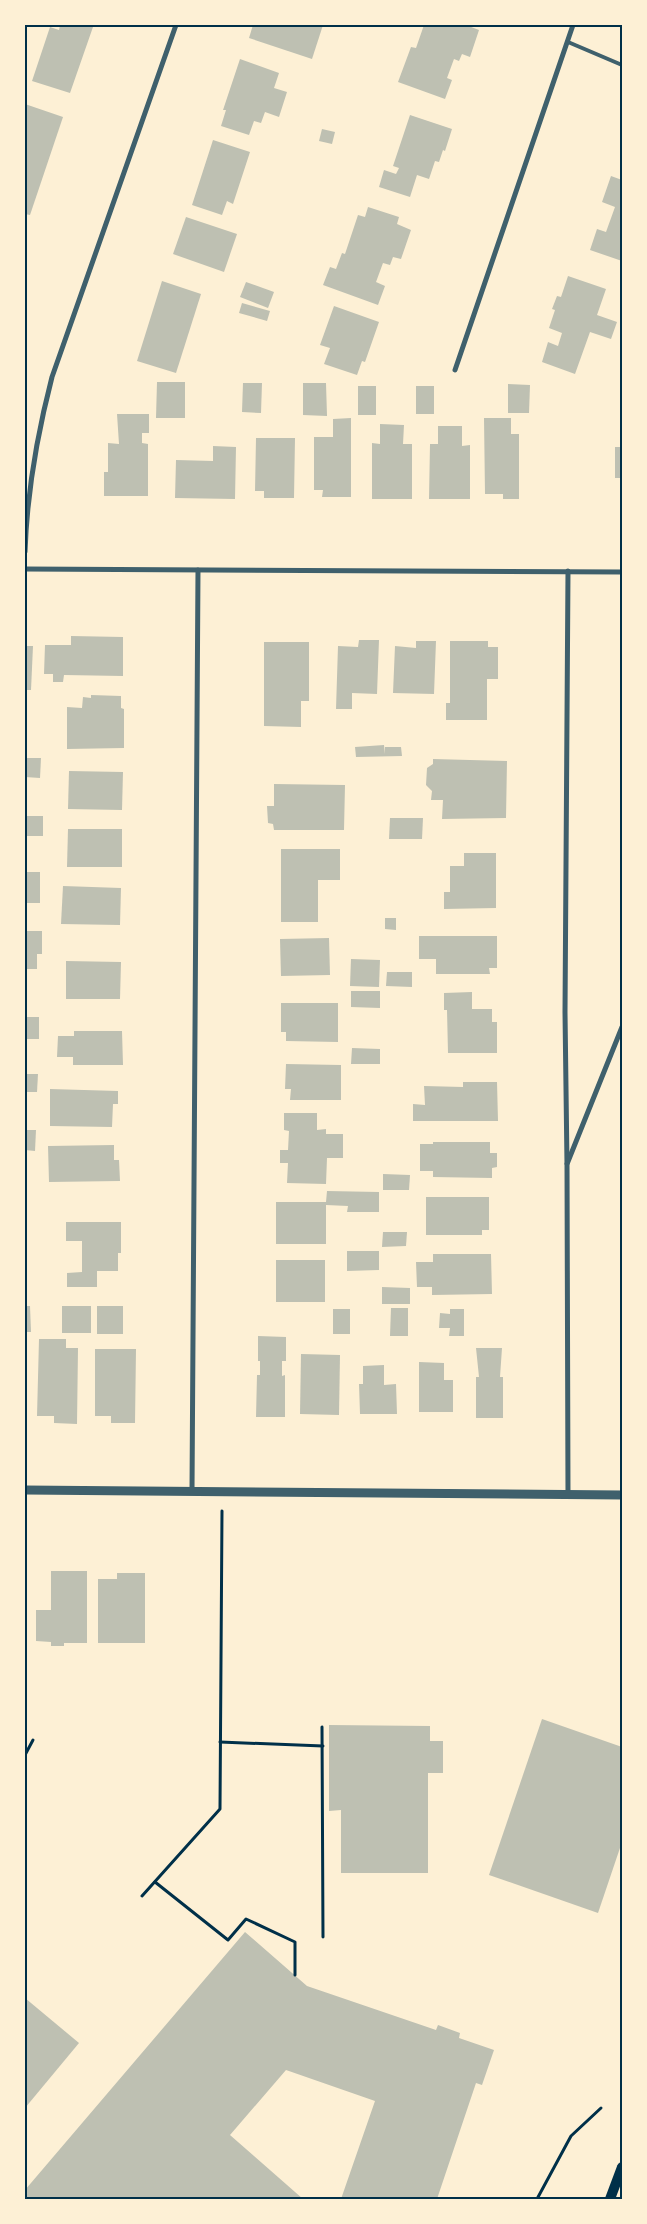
<svg xmlns="http://www.w3.org/2000/svg" width="647" height="2224" font-family="Arial,sans-serif">
<style>
.building{fill:#bec0b2}
.lines{fill:none;stroke-linecap:round;stroke-linejoin:round}
.path{stroke:#003049;stroke-width:3}
.service{stroke:#3f606c;stroke-width:4}
.minor{stroke:#3f606c;stroke-width:5}
.tertiary{stroke:#3f606c;stroke-width:9}
.secondary{stroke:#003049;stroke-width:10}
.neatline{fill:none;stroke:#003049;stroke-width:2}
</style>
<rect width="100%" height="100%" fill="#fdf0d5"/>
<g class="building">
<path d="M60,25L93,27L70,93L32,81L50,27L59,30Z"/>
<path d="M253,25H323L312,59L249,38Z"/>
<path d="M424,25H466L479,30L470,57L462,54L459,61L454,59L447,78L452,80L445,99L398,82L411,47L416,48Z"/>
<path d="M240,59L279,73L274,88L287,92L279,117L265,112L261,123L254,121L249,135L221,126L226,110H223Z"/>
<path d="M25,104L63,117L30,215L25,214Z"/>
<path d="M410,115L452,129L445,151L443,150L439,162L435,161L429,179L417,175L410,197L379,187L384,170L396,174L399,168L393,166Z"/>
<path d="M322,129L335,132L332,144L319,141Z"/>
<path d="M213,140L250,152L233,204L227,201L222,215L192,205Z"/>
<path d="M611,176L622,180V261L590,250L597,229L606,232L615,207L602,202Z"/>
<path d="M368,207L399,217L397,224L411,230L401,259L393,257L390,265L383,263L376,282L385,286L378,305L323,285L330,267L336,269L342,253L345,254L358,215L365,217Z"/>
<path d="M186,217L237,234L224,272L173,254Z"/>
<path d="M568,276L606,289L597,315L617,322L611,339L590,332L575,374L542,362L548,342L558,346L562,333L549,328L555,310L552,309L557,296L561,297Z"/>
<path d="M162,281L201,294L176,373L137,361Z"/>
<path d="M246,282L274,292L268,308L240,297Z"/>
<path d="M242,303L270,311L267,321L239,313Z"/>
<path d="M334,306L379,322L365,362L362,361L357,375L324,364L330,348L320,345Z"/>
<path d="M157,382H185V418H156Z"/>
<path d="M243,383H262L261,413L242,412Z"/>
<path d="M303,383H326L327,416L303,415Z"/>
<path d="M508,384L530,385L529,413H508Z"/>
<rect x="358" y="386" width="18" height="29"/>
<rect x="416" y="386" width="18" height="28"/>
<path d="M117,414H149V433H142V443L148,444V496H104V472H108V443L119,444Z"/>
<path d="M351,418V497H322L323,490H314V437H333V419Z"/>
<path d="M484,418H511V434H519V499H503V494H485Z"/>
<path d="M380,424L404,425L403,444H412V499H372V443L380,444Z"/>
<path d="M438,426H462V446L470,445V499H429L430,444H438Z"/>
<path d="M256,438H295L294,498H264V491H255Z"/>
<path d="M213,446L236,447L235,499L175,498L176,460L213,461Z"/>
<rect x="615" y="447" width="7" height="31"/>
<path d="M71,636L123,637V676L64,675L63,682H53V674H44L45,645H71Z"/>
<path d="M359,640H379L377,694L352,693V709H336L338,646L358,647Z"/>
<path d="M416,641H436L434,694L393,693L395,646L416,648Z"/>
<path d="M450,641H488V647H498V679H487V720H446V703H450Z"/>
<path d="M264,642H309V701H301V727L264,726Z"/>
<path d="M25,646H33L31,690H25Z"/>
<path d="M91,695L121,696V708L124,709V748L67,749V707L82,708L83,697L91,698Z"/>
<path d="M384,745L385,754V747H401L402,756L356,757L355,747Z"/>
<path d="M25,758H41L40,778L25,777Z"/>
<path d="M433,759L507,761L506,818L442,819L443,800H431L432,791L426,785L427,768L433,764Z"/>
<path d="M69,771L123,772L122,810L68,809Z"/>
<path d="M274,784L345,785L344,830H274L273,824L268,823L267,806H274Z"/>
<rect x="25" y="816" width="18" height="20"/>
<path d="M390,818H423L422,839H389Z"/>
<path d="M68,829H122V867H67Z"/>
<path d="M281,849H340V880H318V922H281Z"/>
<path d="M464,853H496V908L444,909V892H450V866H464Z"/>
<rect x="25" y="872" width="15" height="31"/>
<path d="M63,886L121,888L120,925L61,924Z"/>
<path d="M385,918H396V930L385,929Z"/>
<path d="M25,931H42V954H37V969H25Z"/>
<path d="M419,936H497V968H489L490,974H436V959H419Z"/>
<path d="M329,938L330,975L281,976L280,939Z"/>
<path d="M351,959L380,960L379,987L350,986Z"/>
<path d="M66,961L121,962L120,999H66Z"/>
<path d="M387,972H412V987L386,986Z"/>
<path d="M351,991H380V1008L351,1007Z"/>
<path d="M472,992V1009H492V1022H497V1053H448L447,1010H444V993Z"/>
<path d="M281,1003H338V1042L286,1041V1032H281Z"/>
<rect x="25" y="1017" width="14" height="22"/>
<path d="M74,1031H122L123,1065H73V1057H57L58,1036H74Z"/>
<path d="M352,1048L380,1049V1064H351Z"/>
<path d="M286,1064L341,1065V1100H290L291,1089H285Z"/>
<path d="M25,1074H38L37,1092H25Z"/>
<path d="M463,1082H497L498,1121H413V1104L425,1105L424,1086L463,1087Z"/>
<path d="M50,1089L118,1091V1104H113L112,1127L50,1126Z"/>
<path d="M284,1113H317V1130L326,1129V1134H343V1158H327L326,1184L287,1183L288,1163H280V1150H288L289,1131L284,1130Z"/>
<path d="M25,1130H36L35,1151L25,1150Z"/>
<path d="M433,1142H490V1153H497V1167L492,1168V1178L433,1177V1171H420V1144H433Z"/>
<path d="M114,1145V1160H119L120,1181L49,1182L48,1146Z"/>
<path d="M383,1174L410,1175L409,1190H383Z"/>
<path d="M327,1191L379,1192V1212H347L348,1206L326,1205V1244H276V1202H326Z"/>
<path d="M426,1197H489V1230H482V1235H426Z"/>
<path d="M66,1222H121V1253H118V1271H97V1287H67V1273L82,1272V1241H66Z"/>
<path d="M383,1232H407L406,1246L382,1247Z"/>
<path d="M347,1251H379V1270L347,1271Z"/>
<path d="M433,1254H491L492,1294L432,1295V1287H417L416,1262H433Z"/>
<rect x="276" y="1260" width="49" height="42"/>
<path d="M382,1287L410,1288V1304H382Z"/>
<path d="M25,1306H30L31,1332H25Z"/>
<rect x="62" y="1306" width="29" height="27"/>
<rect x="97" y="1306" width="26" height="28"/>
<path d="M391,1308H408V1336H390Z"/>
<rect x="333" y="1309" width="17" height="25"/>
<path d="M450,1309H464V1336H449L450,1328H439L440,1313L450,1314Z"/>
<path d="M258,1336L286,1337V1361H282V1376L285,1375V1417H256L257,1375H260V1361H258Z"/>
<path d="M39,1339H66V1348H78L77,1424L54,1423V1416H37Z"/>
<path d="M476,1348H502L500,1377H503V1418H476V1377H479Z"/>
<path d="M95,1349H136L135,1423H111V1416H95Z"/>
<path d="M301,1354L340,1355L339,1415L300,1414Z"/>
<path d="M419,1362L444,1363V1380H453V1412H419Z"/>
<path d="M384,1365V1385L396,1384L397,1414H360L359,1384H363V1366Z"/>
<path d="M51,1571H87V1643H64V1646H51V1642L36,1641V1610H51Z"/>
<path d="M117,1573H145V1643H98V1579H117Z"/>
<path d="M542,1719L622,1747V1842L598,1913L489,1875Z"/>
<path d="M329,1725L430,1726V1741H443V1773H428V1873H341V1810L329,1811Z"/>
<path d="M245,1932L307,1986L436,2030L438,2025L460,2033L459,2038L494,2050L482,2085L476,2083L437,2199H341L375,2101L286,2070L230,2135L303,2199H25V2190Z"/>
<path d="M25,1998L79,2043L25,2108Z"/>
</g>
<g class="lines">
<g class="path">
<path d="M322,1727L323,1937"/>
<path d="M220,1742L323,1746"/>
<path d="M25,1755L33,1740"/>
<path d="M155,1882L228,1940L246,1919L295,1942V1975"/>
<path d="M142,1896L220,1809L222,1511"/>
<path d="M537,2199L571,2136L601,2108"/>
</g>
<path class="service" d="M568,42L622,65"/>
<g class="minor">
<path d="M455,370L573,25"/>
<path d="M25,552C27,492 37,435 52,377L176,25"/>
<path d="M25,569L622,572"/>
<path d="M567,1164L565,1012L568,571"/>
<path d="M192,1490L198,570"/>
<path d="M568,1494L567,1164L622,1027"/>
</g>
<path class="tertiary" d="M25,1490L622,1495"/>
<path class="secondary" d="M610,2199L622,2167"/>
</g>
<rect width="647" height="2224" fill="none" stroke="#fdf0d5" stroke-width="52"/>
<rect x="26" y="26" width="595" height="2172" class="neatline"/>
</svg>
